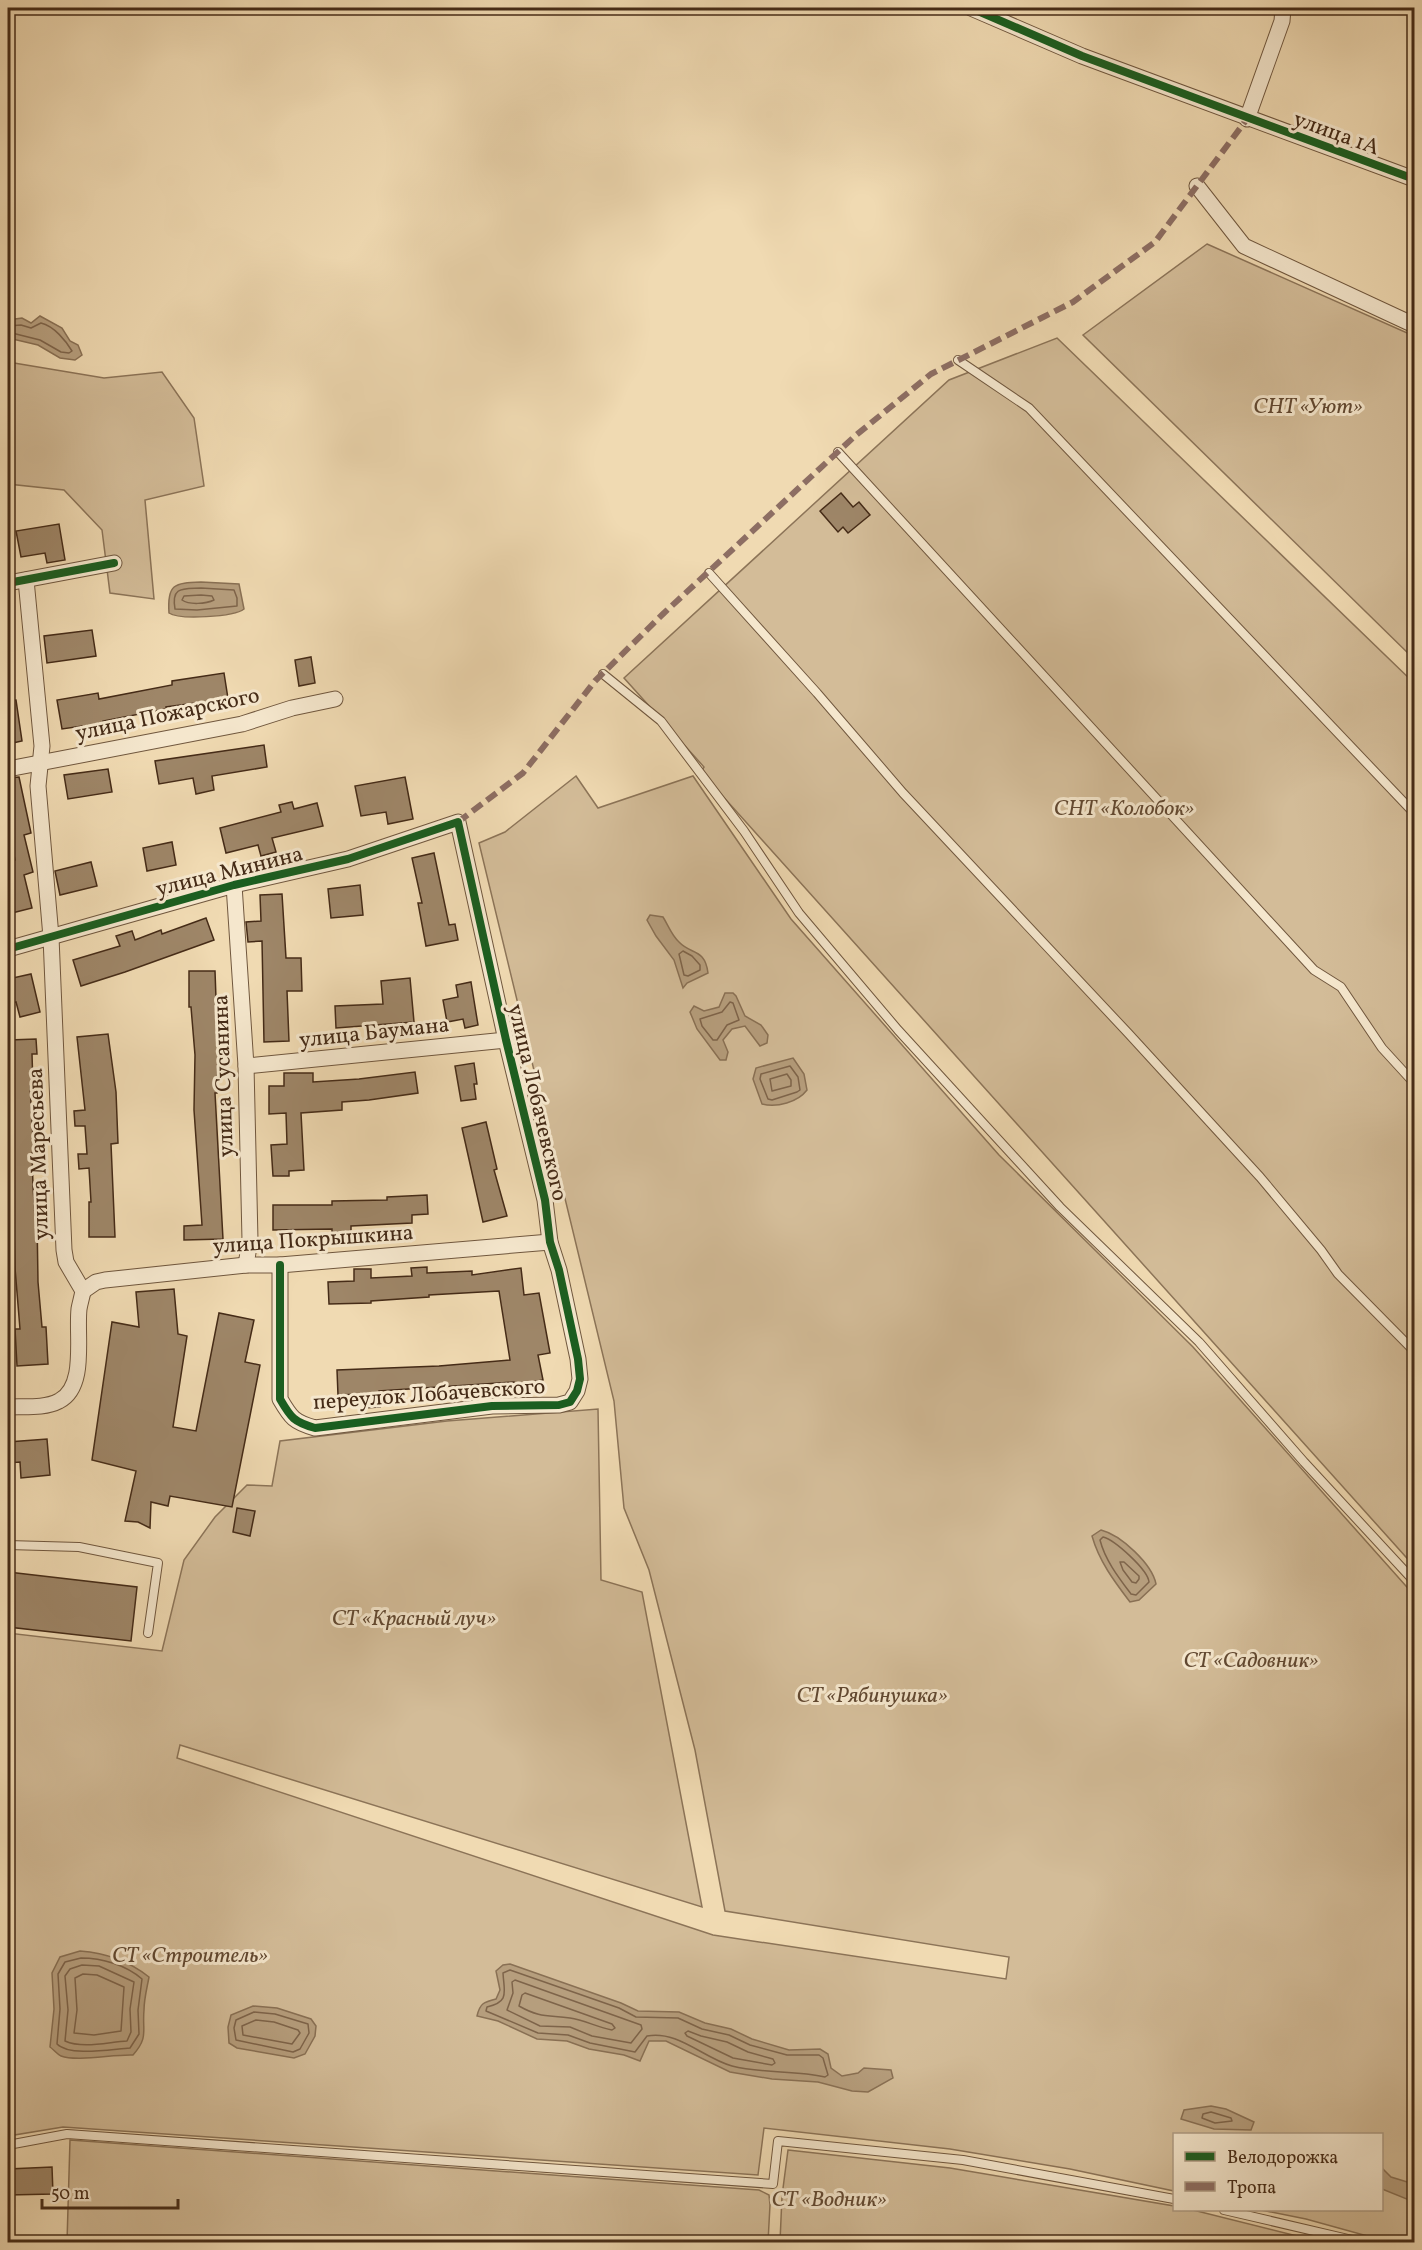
<svg xmlns="http://www.w3.org/2000/svg" width="1422" height="2250" font-family="Vollkorn,serif">
<style>
.green{fill:#d3bc98;stroke:#8c7458;stroke-width:1.5}
.water{fill:#b69e7d;stroke:#897054;stroke-width:1.5}
.lines{fill:none;stroke-linecap:round;stroke-linejoin:round}
.shore{stroke:#7e644a;stroke-width:1.5}
.building{fill:#9e8668;stroke:#452b17;stroke-width:1.5}
.lane-casing{stroke:#70573e;stroke-width:10}
.street-casing{stroke:#70573e;stroke-width:17}
.lane{stroke:#f5e7cd;stroke-width:8}
.street{stroke:#f5e7cd;stroke-width:15}
.quiet{stroke:#8d6e63;stroke-width:6;stroke-dasharray:12 6;stroke-linecap:butt}
.cycleway-casing{stroke:#f5e7cd;stroke-width:11}
.cycleway{stroke:#1b5e20;stroke-width:8}
.labels{text-anchor:middle;stroke-width:6;stroke-linejoin:round;paint-order:stroke}
.street-label{font-size:22px;fill:#452b17;stroke:#f5e7cd}
.park-label{font-size:22px;font-style:italic;fill:#614831;stroke:#f5e7cd}
</style>
<rect width="100%" height="100%" fill="#f0dab2"/>
<filter id="stains"><feTurbulence type="fractalNoise" baseFrequency=".00333" numOctaves="4"/><feColorMatrix values="0 0 0 0 .2 0 0 0 0 .09 0 0 0 0 .02 0 0 0 .5 -.17"/></filter>
<radialGradient id="worn" r=".72"><stop offset=".6" stop-color="#630" stop-opacity="0"/><stop offset="1" stop-color="#630" stop-opacity=".3"/></radialGradient>
<g class="green">
<path d="M1207,244L1414,336V659L1083,335Z"/>
<path d="M1057,338L1414,683V1566L701,772L704,767L624,678L949,380Z"/>
<path d="M8,362L104,378L162,372L194,418L204,486L145,500L154,599L110,593L102,530L64,490L8,484Z"/>
<path d="M576,776L598,808L693,776L791,919L999,1155L1193,1347L1414,1595V2242H1389L1306,2219L1261,2210H1382V2134H1174V2191L1070,2169L950,2149L764,2128L758,2175L63,2127L8,2136V1633L162,1651L184,1560L215,1517L247,1485L272,1486L280,1441L447,1421L598,1409L601,1580L642,1592L702,1907L180,1745L177,1758L713,1935L1006,1979L1009,1957L725,1911L695,1750L649,1570L624,1508L614,1401L479,843L505,832Z"/>
<path d="M70,2140L759,2190L769,2195L770,2205L768,2242H67Z"/>
<path d="M788,2150L950,2168L1174,2206V2210H1193L1321,2242H780L782,2196Z"/>
</g>
<g class="water">
<path d="M40,316L62,328L70,341L78,345L82,355L75,360L60,358L38,345L8,338V320L22,318L31,323Z"/>
<path d="M201,582L239,584L244,609C234,617 179,620 169,613C167,584 174,583 201,582Z"/>
<path d="M650,915L663,917C668,925 672,936 679,942C691,955 705,948 708,973L687,983L683,988L674,960L656,936L647,920Z"/>
<path d="M725,993H733L736,996L745,1016L761,1025L768,1035L767,1043L760,1046L745,1026L732,1029L723,1040L728,1052L726,1060H720L697,1029L690,1012L694,1006L704,1011L719,1007Z"/>
<path d="M793,1058L804,1074L807,1090C798,1102 777,1108 762,1104L753,1079L756,1068Z"/>
<path d="M1101,1530C1121,1535 1152,1564 1156,1584L1139,1600L1130,1602C1114,1581 1099,1561 1092,1536Z"/>
<path d="M80,1951C106,1953 129,1961 149,1977C147,1988 144,1999 144,2010C142,2031 149,2037 133,2055C114,2054 77,2062 61,2056C58,2055 53,2049 50,2047L54,2009L52,1973L60,1957Z"/>
<path d="M510,1964L621,2003L638,2011L679,2012L705,2023L731,2029L752,2039L789,2050L820,2049L828,2054L831,2068L842,2076L858,2073L864,2068L891,2070L893,2078L868,2092L852,2091L818,2082L772,2079L730,2072L666,2041H649L640,2061L624,2055L589,2049L567,2041L537,2039L498,2021L477,2016C480,2003 484,2002 496,1999L500,1990L496,1971L503,1965Z"/>
<path d="M253,2006L277,2008L311,2019L316,2026L315,2036L305,2054L294,2058L237,2048L229,2043L228,2027L231,2015Z"/>
<path d="M1211,2106L1226,2109L1254,2122L1251,2130L1214,2129L1181,2119L1184,2110Z"/>
<path d="M1382,2168L1391,2177L1414,2184V2202L1382,2189Z"/>
</g>
<g class="lines">
<g class="shore">
<path d="M8,326L21,325L31,328L41,323C54,326 66,341 72,351L69,353L61,352L40,340L8,332"/>
<path d="M201,588L234,590L237,598V606L197,610L175,609C171,586 183,589 201,588Z"/>
<path d="M201,595L212,596L214,600C206,604 189,605 182,600L184,596Z"/>
<path d="M683,951L692,956L700,965V970L688,976L684,975L679,954Z"/>
<path d="M730,1002L733,1003L739,1020L727,1025L717,1040H713L702,1026L700,1019L722,1012Z"/>
<path d="M790,1066L798,1077L800,1090L797,1092L772,1100L768,1099L760,1079L761,1074Z"/>
<path d="M787,1074L791,1080V1086L772,1091L770,1079Z"/>
<path d="M1103,1537C1115,1540 1148,1570 1149,1582L1136,1595L1131,1594C1119,1578 1105,1560 1100,1540Z"/>
<path d="M1120,1562H1124L1139,1576V1579L1136,1583L1132,1582L1123,1570Z"/>
<path d="M81,1958C102,1958 126,1965 142,1979L138,2010L139,2034L130,2048C112,2049 70,2057 57,2044L60,2009L58,1974L65,1962Z"/>
<path d="M82,1965L99,1966L134,1982L130,2009L131,2032L127,2041C108,2042 83,2049 65,2041L68,2010L65,1976L70,1969Z"/>
<path d="M510,1970L619,2008L636,2017L678,2018L702,2029L729,2035L750,2045L787,2055H819L823,2058L828,2075L825,2077C795,2070 763,2074 732,2066C703,2058 678,2030 647,2036L635,2052L590,2043L568,2035L538,2033L486,2011L487,2007C510,2002 504,1992 503,1973Z"/>
<path d="M83,1974L97,1975L124,1987L121,2031L94,2035L74,2033L77,2010L75,1978Z"/>
<path d="M515,1980L641,2025L642,2029L631,2043L592,2036L570,2027L540,2026L507,2010L513,1993L512,1982Z"/>
<path d="M525,1993L612,2024L615,2028L612,2030C597,2027 584,2020 570,2018C548,2015 540,2018 519,2006L522,1995Z"/>
<path d="M254,2012L275,2014L308,2024L309,2033L300,2049L293,2052L236,2040L234,2028L236,2020Z"/>
<path d="M256,2020L274,2022L298,2030L300,2033L292,2044L243,2035L242,2026Z"/>
<path d="M688,2031L701,2036L727,2042L748,2052L773,2059L775,2063L772,2065L733,2058L687,2036L685,2033Z"/>
<path d="M1211,2112L1231,2118L1232,2121L1215,2123L1202,2118L1203,2114Z"/>
</g>
</g>
<g class="building">
<path d="M841,493L853,507L859,502L870,515L848,533L843,527L838,532L820,511Z"/>
<path d="M59,524L65,560L47,563L45,553L21,557L16,531Z"/>
<path d="M92,630L96,656L47,663L44,636Z"/>
<path d="M311,657L315,683L299,686L295,660Z"/>
<path d="M224,673L229,705L204,709L203,702L166,707V709L103,721L104,729L83,733L82,726L62,729L57,700L98,693L99,699L172,685V681Z"/>
<path d="M16,700L22,741L8,744V701Z"/>
<path d="M264,745L267,767L212,776L214,790L196,794L193,778L159,784L155,761Z"/>
<path d="M108,769L112,792L68,799L64,775Z"/>
<path d="M19,777L31,833L24,835L33,872L24,875L32,908L8,914V862L15,860L8,824V778Z"/>
<path d="M405,777L413,819L388,824L386,812L361,816L355,786Z"/>
<path d="M292,802L294,809L317,803L323,826L272,838L276,852L261,856L258,845L226,853L220,828L281,812L279,805Z"/>
<path d="M172,842L176,865L147,871L143,848Z"/>
<path d="M434,853L449,925L455,924L458,940L426,946L418,903H422L412,858Z"/>
<path d="M91,862L97,886L60,895L55,871Z"/>
<path d="M360,885L363,915L331,918L328,889Z"/>
<path d="M282,894L286,958H301L302,991H287L289,1041L264,1042L262,941L248,942L246,922L261,921L260,895Z"/>
<path d="M206,918L214,940L125,972L81,986L73,960L120,946L116,936L132,931L135,940L161,930L162,934Z"/>
<path d="M189,971H215L218,1054L217,1093H215L223,1239L184,1240V1226L202,1225L194,1110L195,1055L191,1007H189Z"/>
<path d="M31,974L40,1012L20,1017L16,1002L8,1004V979Z"/>
<path d="M410,978L414,1022L336,1028L335,1006L383,1004L381,981Z"/>
<path d="M471,982L478,1025L465,1028L463,1019L447,1022L443,1000L458,997L456,985Z"/>
<path d="M108,1034L116,1092L118,1143L111,1144L115,1237H89V1202H91L89,1168L79,1169L78,1154H87L85,1126H75L74,1111L85,1110L77,1037Z"/>
<path d="M36,1039L37,1054H32L33,1086H30L33,1138H44V1153H32L33,1186L35,1217H37L38,1282L42,1327H46L48,1364L17,1366L15,1329H20L15,1268L14,1231H8V1205H14L13,1172H9L8,1116V1093L12,1092L9,1040Z"/>
<path d="M474,1063L477,1084H474L476,1099L461,1101L455,1066Z"/>
<path d="M415,1072L418,1093L369,1100L342,1102V1110L301,1113L304,1170L289,1171V1176H273L271,1145L287,1144L286,1113L269,1114V1086H284V1073H313V1082L359,1079Z"/>
<path d="M486,1122L497,1169L494,1170L507,1216L483,1222L462,1128Z"/>
<path d="M427,1195L428,1214L412,1215V1223L351,1226V1234H332V1229L273,1230V1205H332V1201L387,1200V1197Z"/>
<path d="M427,1267V1273L472,1271V1275L521,1268L524,1295L539,1293L550,1353L538,1355L543,1380L515,1385L514,1382L379,1391L380,1407L363,1408L362,1394L338,1395L337,1370L439,1366L510,1360L499,1291L429,1295V1297L371,1301V1303L329,1304L328,1282L354,1281V1269H371V1278L412,1276L411,1268Z"/>
<path d="M174,1289L178,1334L187,1336L173,1427L196,1431L219,1313L254,1320L245,1362L260,1365L232,1507L170,1496L168,1506L151,1502L150,1528L138,1522L125,1521L136,1471L92,1460L112,1322L139,1327L136,1292Z"/>
<path d="M47,1439L50,1475L21,1478L20,1462L8,1463V1442Z"/>
<path d="M237,1508L255,1511L250,1536L233,1532Z"/>
<path d="M8,1572L137,1587L131,1641L8,1627Z"/>
<path d="M52,2167L53,2194L8,2195V2169Z"/>
</g>
<g class="lines">
<defs>
<g id="lane">
<path d="M958,360L1029,408L1414,813"/>
<path d="M838,452L1314,970L1341,987L1382,1048L1414,1083"/>
<path d="M709,573L817,693L903,793L1128,1033L1260,1177L1321,1250L1338,1274L1414,1351"/>
<path d="M603,674L661,721L744,831L799,913L898,1030L1060,1207L1199,1342L1304,1462L1414,1581"/>
<path d="M8,1545L79,1547L158,1563L148,1633"/>
<path d="M8,2145L67,2134L773,2184L778,2141L963,2160L1174,2199"/>
<path d="M1224,2210L1361,2242"/>
</g>
<g id="street">
<path d="M971,8L1082,56L1414,179"/>
<path d="M1247,119L1282,21L1283,8"/>
<path d="M1197,186L1244,246L1414,325"/>
<path d="M8,583L114,563"/>
<path d="M8,769L242,724L292,708L335,699"/>
<path d="M234,885L246,1066L250,1240L246,1265"/>
<path d="M8,949L234,885L348,859L458,822L506,1040L545,1200L550,1242L559,1270L578,1359L580,1379L577,1391L570,1402L559,1405L492,1406L315,1428C294,1422 291,1418 280,1399V1265"/>
<path d="M246,1066L506,1040"/>
<path d="M83,1291L96,1282L105,1280L246,1265H280L550,1242"/>
<path d="M8,1407C23,1406 44,1409 59,1401C87,1387 76,1336 79,1309C80,1303 82,1297 83,1291L66,1262L64,1250L51,937L38,786L42,746L26,580"/>
</g>
</defs>
<use href="#lane" class="lane-casing"/>
<use href="#street" class="street-casing"/>
<use href="#lane" class="lane"/>
<use href="#street" class="street"/>
<path class="quiet" d="M458,822L523,773L595,681L664,613L855,436L931,374L1073,302L1155,242L1247,119"/>
<defs>
<g id="cycleway">
<path d="M971,8L1082,56L1414,179"/>
<path d="M8,583L114,563"/>
<path d="M8,949L234,885L348,859L458,822L506,1040L545,1200L550,1242L559,1270L578,1359L580,1379L577,1391L570,1402L559,1405L492,1406L315,1428C294,1422 291,1418 280,1399V1265"/>
</g>
</defs>
<use href="#cycleway" class="cycleway-casing"/>
<use href="#cycleway" class="cycleway"/>
</g>
<g class="labels">
<g class="street-label">
<text transform="translate(1337 132) rotate(20)" y="8">улица 1А</text>
<text transform="translate(167 713) rotate(-12)" y="8">улица Пожарского</text>
<text transform="translate(229 870) rotate(-14)" y="8">улица Минина</text>
<text transform="translate(374 1031) rotate(-6)" y="8">улица Баумана</text>
<text transform="translate(222 1076) rotate(-92)" y="8">улица Сусанина</text>
<text transform="translate(539 1102) rotate(77)" y="8">улица Лобачевского</text>
<text transform="translate(37 1154) rotate(-92)" y="8">улица Маресьева</text>
<text transform="translate(313 1238) rotate(-4)" y="8">улица Покрышкина</text>
<text transform="translate(429 1393) rotate(-4)" y="8">переулок Лобачевского</text>
</g>
<g class="park-label">
<text x="1308" y="413">СНТ «Уют»</text>
<text x="1124" y="815">СНТ «Колобок»</text>
<text x="414" y="1625">СТ «Красный луч»</text>
<text x="1251" y="1667">СТ «Садовник»</text>
<text x="872" y="1702">СТ «Рябинушка»</text>
<text x="190" y="1962">СТ «Строитель»</text>
<text x="829" y="2206">СТ «Водник»</text>
</g>
</g>
<rect width="1422" height="2250" fill="none" stroke="#f0dab2" stroke-width="30"/>
<rect x="9" y="9" width="1404" height="2232" fill="none" stroke="#452b17" stroke-width="3"/>
<rect x="15" y="15" width="1392" height="2220" fill="none" stroke="#452b17" stroke-width="1.5"/>
<rect x="1173" y="2133" width="210" height="78" fill="#f5e7cd" stroke="#af9c84" stroke-width="1.5"/>
<rect x="1185" y="2152" width="30" height="9" fill="#1b5e20" stroke="#af9c84" stroke-width="1.5"/>
<text x="1227" y="2163" font-size="18" fill="#452b17">Велодорожка</text>
<rect x="1185" y="2182" width="30" height="9" fill="#8d6e63" stroke="#af9c84" stroke-width="1.5"/>
<text x="1227" y="2193" font-size="18" fill="#452b17">Тропа</text>
<path d="M42 2199v9h136v-9" fill="none" stroke="#452b17" stroke-width="3"/>
<text x="51" y="2199" font-size="18" fill="#452b17" stroke="#f5e7cd" stroke-width="4.5" paint-order="stroke">50 m</text>
<rect width="100%" height="100%" filter="url(#stains)"/>
<rect width="100%" height="100%" fill="url(#worn)"/>
</svg>
